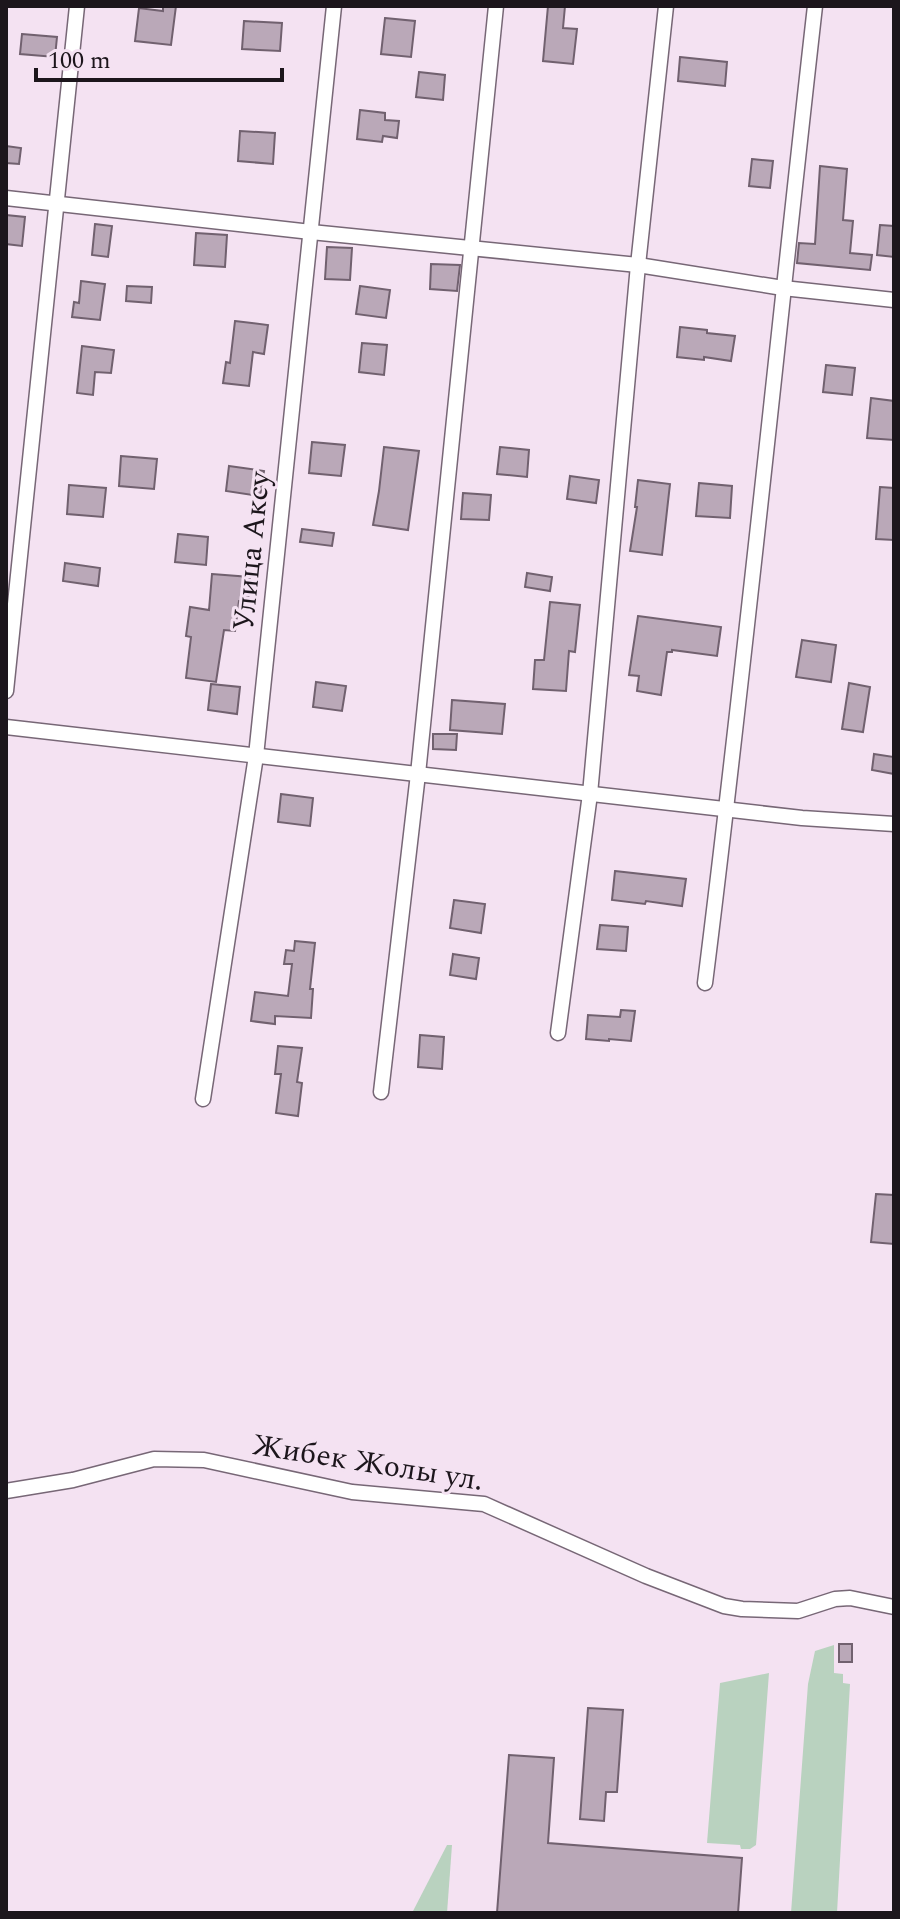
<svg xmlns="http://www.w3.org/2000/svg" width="900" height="1919" font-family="Spectral,serif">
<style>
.green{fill:#b9d2bf}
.building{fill:#baa8b8;stroke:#71616f;stroke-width:2}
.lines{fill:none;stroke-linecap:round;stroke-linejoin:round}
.street-casing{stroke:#776776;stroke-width:17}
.street{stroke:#fff;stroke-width:14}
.labels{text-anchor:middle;stroke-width:6;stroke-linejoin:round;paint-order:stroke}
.street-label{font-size:30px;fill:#1c161c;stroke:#f4e2f2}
</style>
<rect width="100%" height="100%" fill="#f4e2f2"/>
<g class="green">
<path d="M834,1645V1673L843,1674V1683L850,1684L837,1913H791L808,1684L815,1651Z"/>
<path d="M769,1673L756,1845L750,1849H741L740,1845L707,1843L720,1683Z"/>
<path d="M447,1845H452L447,1913H412Z"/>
</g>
<g class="building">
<path d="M163,6H176L171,45L135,41L139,8L163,11Z"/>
<path d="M548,6H565L563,28L577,29L573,64L543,61Z"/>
<path d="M385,18L415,21L411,57L381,54Z"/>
<path d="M244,21L282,23L280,51L242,49Z"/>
<path d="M22,34L57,37L55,57L20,54Z"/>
<path d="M680,57L727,62L725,86L678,81Z"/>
<path d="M419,72L445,75L443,100L416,97Z"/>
<path d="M360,110L385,113V120L399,121L397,138L383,136L382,142L357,139Z"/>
<path d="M240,131L275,133L273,164L238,161Z"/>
<path d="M6,146L21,148L19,164L6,163Z"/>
<path d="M752,159L773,161L770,188L749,186Z"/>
<path d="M820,166L847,169L843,220L853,221L850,253L872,255L870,270L797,263L799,243L815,244Z"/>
<path d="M6,215L25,217L22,246L6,244Z"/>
<path d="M95,224L112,226L108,257L92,255Z"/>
<path d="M880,225L894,226V257L877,255Z"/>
<path d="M196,233L227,235L225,267L194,265Z"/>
<path d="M327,247L352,248L350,280L325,279Z"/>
<path d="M431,264L460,265L457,291L430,289Z"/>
<path d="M81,281L105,284L100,320L72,317L74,302L79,303Z"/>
<path d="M127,286L152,287L151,303L126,301Z"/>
<path d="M360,286L390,290L386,318L356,314Z"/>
<path d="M235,321L268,325L264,354L253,352L249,386L223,383L226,362L230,363Z"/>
<path d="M680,327L707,330V333L735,336L731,361L704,357V360L677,357Z"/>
<path d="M362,343L387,345L384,375L359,372Z"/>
<path d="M82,346L114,350L111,373L95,372L93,395L77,393Z"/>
<path d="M826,365L855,368L852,395L823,392Z"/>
<path d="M871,398L894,401V440L867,438Z"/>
<path d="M312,442L345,445L341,476L309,473Z"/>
<path d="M384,447L419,451L408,530L373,525L379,491Z"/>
<path d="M500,447L529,450L527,477L497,474Z"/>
<path d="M121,456L157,459L154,489L119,486Z"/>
<path d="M229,466L264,471L260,496L226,491Z"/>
<path d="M570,476L599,480L596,503L567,499Z"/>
<path d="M638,480L670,484L662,555L630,551L637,507H635Z"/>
<path d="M699,483L732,486L730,518L696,516Z"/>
<path d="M69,485L106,488L103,517L67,514Z"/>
<path d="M880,487L894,488V540L876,539Z"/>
<path d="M463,493L491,495L489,520L461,519Z"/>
<path d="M302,529L334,533L332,546L300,542Z"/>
<path d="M178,534L208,537L206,565L175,562Z"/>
<path d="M65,563L100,568L98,586L63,581Z"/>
<path d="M527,573L552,577L550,591L525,587Z"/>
<path d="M212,574L250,577L248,602L239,601L235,631L224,630L216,682L186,678L191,637L186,636L190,607L209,610Z"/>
<path d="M550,602L580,605L575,652L569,651L566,691L533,689L535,660H544Z"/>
<path d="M638,616L721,627L717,656L672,650V652H667L661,695L637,691L639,676L629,675Z"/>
<path d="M802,640L836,645L831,682L796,677Z"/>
<path d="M316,682L346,686L342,711L313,707Z"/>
<path d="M849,683L870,687L863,732L842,729Z"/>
<path d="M211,684L240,687L237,714L208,710Z"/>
<path d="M452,700L505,704L502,734L450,730Z"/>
<path d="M433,734H457L456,750L433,749Z"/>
<path d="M874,754L894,757V774L872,770Z"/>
<path d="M281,794L313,798L310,826L278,822Z"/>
<path d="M615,871L686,879L682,906L646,901L645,904L612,900Z"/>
<path d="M454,900L485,904L481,933L450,928Z"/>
<path d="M600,925L628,927L626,951L597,949Z"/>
<path d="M295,941L315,943L310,989H313L311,1018L275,1016V1024L251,1021L255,992L288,996L292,964H284L286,950L294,951Z"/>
<path d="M453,954L479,958L476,979L450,975Z"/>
<path d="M621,1010L635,1011L631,1041L609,1039V1041L586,1039L588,1015L620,1017Z"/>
<path d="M420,1035L444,1037L442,1069L418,1067Z"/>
<path d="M278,1046L302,1048L297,1082L302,1083L298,1116L276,1113L281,1074H275Z"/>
<path d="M876,1194L894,1195V1244L871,1242Z"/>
<rect x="839" y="1644" width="13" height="18"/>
<path d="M588,1708L623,1710L617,1792H606L604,1821L580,1819Z"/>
<path d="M509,1755L554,1758L548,1843L742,1858L738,1913H497Z"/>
</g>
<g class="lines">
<defs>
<g id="street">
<path d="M6,198L311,232L638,265L783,288L894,300"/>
<path d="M6,691L77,6"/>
<path d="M6,727L802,818L894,824"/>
<path d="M705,983C746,658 778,332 815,6"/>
<path d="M558,1033L590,794L638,265L666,6"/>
<path d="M381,1092L418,774L496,6"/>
<path d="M203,1099L256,756L334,6"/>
<path d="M6,1491L73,1480L154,1459L204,1460L352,1492L484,1504L646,1576L724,1606L742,1609L798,1611L835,1599L850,1598L894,1607"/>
</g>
</defs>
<use href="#street" class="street-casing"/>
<use href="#street" class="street"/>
</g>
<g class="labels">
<g class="street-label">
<text transform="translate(251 551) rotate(-84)" y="10">Улица Аксу</text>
<text transform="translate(368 1462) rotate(9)" y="10">Жибек Жолы ул.</text>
</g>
</g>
<rect width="900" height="1919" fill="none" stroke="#1c161c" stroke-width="16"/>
<path d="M36 68v12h246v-12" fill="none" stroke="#1c161c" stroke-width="4"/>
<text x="48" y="68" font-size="24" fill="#1c161c" stroke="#f4e2f2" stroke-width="6" paint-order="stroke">100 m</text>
</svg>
